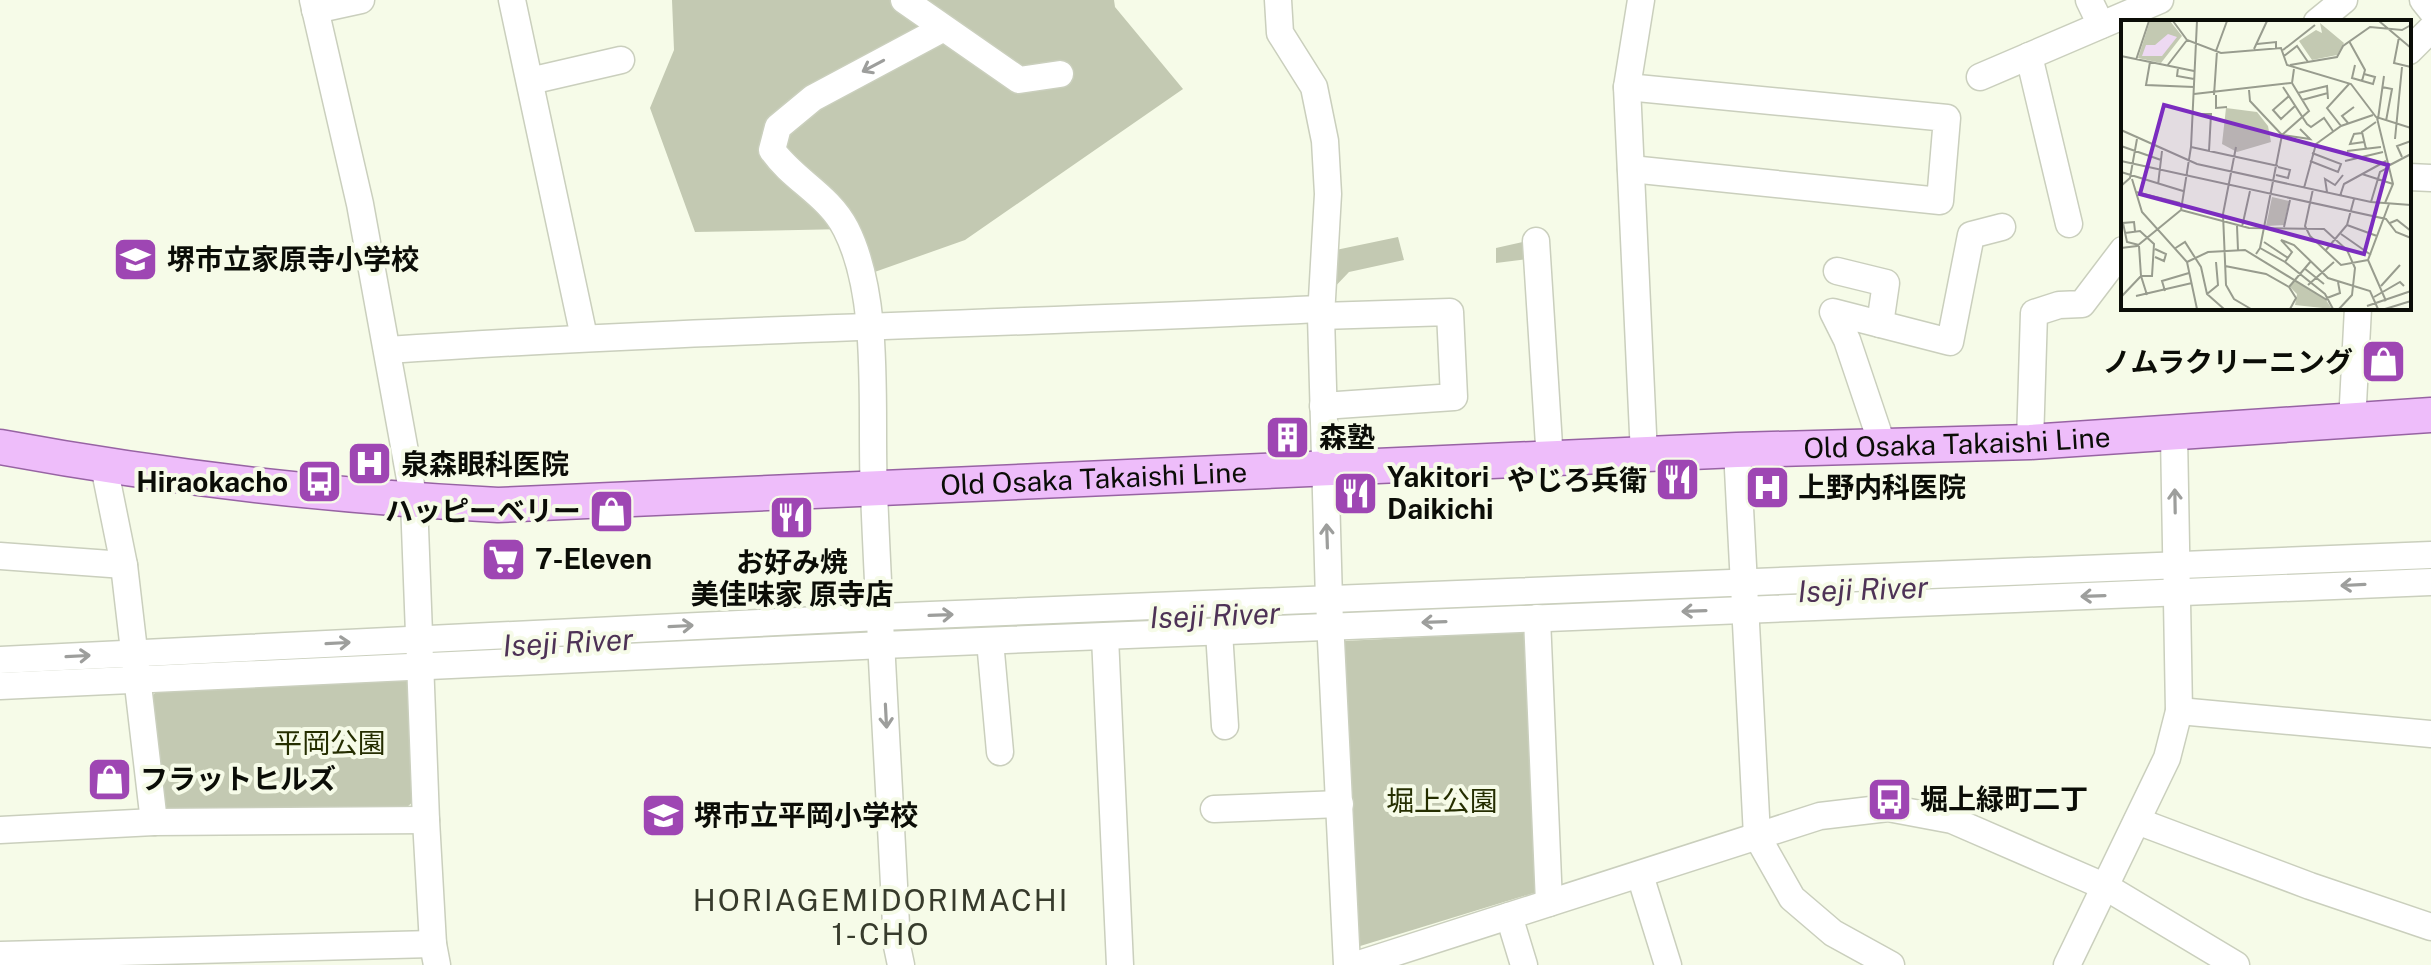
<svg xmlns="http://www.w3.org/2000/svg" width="2431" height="965" font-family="'Public Sans','Noto Sans JP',sans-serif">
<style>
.green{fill:#c3c9b2}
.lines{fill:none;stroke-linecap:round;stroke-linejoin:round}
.river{stroke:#edd9f2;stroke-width:36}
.minor-casing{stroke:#cacfbd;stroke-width:29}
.major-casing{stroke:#9763a3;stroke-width:37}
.minor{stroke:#fff;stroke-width:26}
.major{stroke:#eebdfa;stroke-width:34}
.oneway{stroke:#9d9e9c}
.labels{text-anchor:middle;stroke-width:8;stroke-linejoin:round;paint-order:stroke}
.poi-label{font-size:28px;font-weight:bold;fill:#0b0d07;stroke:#f6fbe8;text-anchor:start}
.street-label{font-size:28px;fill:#0b0d07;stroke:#f6fbe8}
.park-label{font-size:28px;fill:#252e00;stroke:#f6fbe8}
.water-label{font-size:30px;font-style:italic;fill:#4e3256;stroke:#f6fbe8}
.neighbourhood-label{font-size:30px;letter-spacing:2px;fill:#373b2c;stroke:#f6fbe8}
.inset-road{fill:none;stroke:#989c8e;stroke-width:2}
.view{fill:#7b2cbf;fill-opacity:0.15;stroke:#7b2cbf;stroke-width:4}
.inset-edge{fill:none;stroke:#0b0d07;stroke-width:4}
</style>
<rect width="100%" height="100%" fill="#f6fbe8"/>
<g class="green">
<path d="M672,0H1114L1115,7L1183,89L965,240L869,274L846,229L695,232L650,108L674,50Z"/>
<path d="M1398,237L1404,260L1349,272L1328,294L1331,251Z"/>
<path d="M1527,241L1528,259L1496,263V248Z"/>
<path d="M1524,632L1537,892L1357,947L1344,641Z"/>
<path d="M403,673L409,680L414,801L407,807L166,810L150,698L162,686Z"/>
</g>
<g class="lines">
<g class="river">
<path d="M2157,580L2381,570"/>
<path d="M1338,611L1706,599"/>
<path d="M806,633L1023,624"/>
<path d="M231,663L387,654"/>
</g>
<defs>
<g id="minor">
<path d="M313,0L360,204L414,501L426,820L433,944L437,965"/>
<path d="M512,0L584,337"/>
<path d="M904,0L1019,80L1060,74"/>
<path d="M1278,0L1280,33L1314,87L1325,141L1328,194L1321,316L1329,600L1347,965"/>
<path d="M1641,0L1627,87L1644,455"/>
<path d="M2089,0L2101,25"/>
<path d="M2423,0L2431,10"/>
<path d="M315,10L361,0"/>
<path d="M2317,22L2344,0"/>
<path d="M2409,51L2431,29"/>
<path d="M2029,56L2069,224"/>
<path d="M1980,77L2160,0"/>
<path d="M530,81L621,60"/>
<path d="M1627,87L1947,118L1940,201L1631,169"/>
<path d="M2409,177L2431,178"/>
<path d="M1536,241L1550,461"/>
<path d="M1837,271L1886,283L1880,324"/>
<path d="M1321,316L1450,312L1454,397L1323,406"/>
<path d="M388,350C698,329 1010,324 1320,309"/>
<path d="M2352,423L2358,308"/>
<path d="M2030,442L2034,313L2059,305L2082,304L2123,250"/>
<path d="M1883,447L1847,340L1833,312L1950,342L1971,235L2002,227"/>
<path d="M1737,450L1757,836L1792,898L1833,933L1891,965"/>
<path d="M104,466L124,565L154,822"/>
<path d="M0,556L124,565"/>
<path d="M1537,618L1549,903"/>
<path d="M1219,632L1225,726"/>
<path d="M1105,637L1120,965"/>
<path d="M990,641L1000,752"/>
<path d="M0,660L880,617L2431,555"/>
<path d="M0,686L883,645L2431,582"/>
<path d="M2179,711L2431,734"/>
<path d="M1214,809L1340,804"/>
<path d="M2137,821L2310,886L2431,927"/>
<path d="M0,830L154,822L426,820"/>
<path d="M1640,875L1668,965"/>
<path d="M1509,916L1524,965"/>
<path d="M0,955L433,944"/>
<path d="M901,965L897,946C890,795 880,643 874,492C870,414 882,300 846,229C829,195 793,180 772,150L778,127L813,98L942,29"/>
<path d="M1356,965L1820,816L1888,808L1952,820L2106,887L2236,965"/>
<path d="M2067,965L2167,758L2179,711L2174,435"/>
</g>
<g id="major">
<path id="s1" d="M0,447C167,478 329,496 498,505L1737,450L2030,442L2431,415"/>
</g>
</defs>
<use href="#minor" class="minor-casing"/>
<use href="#major" class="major-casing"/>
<use href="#minor" class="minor"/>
<use href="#major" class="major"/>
</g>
<defs><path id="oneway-shaft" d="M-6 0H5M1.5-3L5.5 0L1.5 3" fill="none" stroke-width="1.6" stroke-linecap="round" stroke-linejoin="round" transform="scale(2)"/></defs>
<g class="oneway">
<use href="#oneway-shaft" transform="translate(873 66) rotate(152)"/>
<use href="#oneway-shaft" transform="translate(2175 501) rotate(-91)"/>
<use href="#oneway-shaft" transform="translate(1327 536) rotate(-92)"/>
<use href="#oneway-shaft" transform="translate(2353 585) rotate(177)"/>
<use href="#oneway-shaft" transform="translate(2093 596) rotate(178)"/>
<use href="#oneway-shaft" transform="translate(1694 611) rotate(178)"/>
<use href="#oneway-shaft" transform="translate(941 615) rotate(-2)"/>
<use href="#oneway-shaft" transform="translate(1434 622) rotate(178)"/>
<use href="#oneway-shaft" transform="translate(681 626) rotate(-3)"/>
<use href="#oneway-shaft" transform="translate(338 643) rotate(-3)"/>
<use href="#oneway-shaft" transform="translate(78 656) rotate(-3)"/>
<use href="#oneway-shaft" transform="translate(886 716) rotate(87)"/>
</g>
<defs>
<symbol id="school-square" viewBox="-11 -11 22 22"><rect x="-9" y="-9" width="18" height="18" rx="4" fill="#9e46b3" stroke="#f6fbe8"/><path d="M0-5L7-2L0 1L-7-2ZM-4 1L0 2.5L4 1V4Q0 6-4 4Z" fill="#fff"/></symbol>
<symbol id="shop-square" viewBox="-11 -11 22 22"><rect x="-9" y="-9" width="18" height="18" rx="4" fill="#9e46b3" stroke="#f6fbe8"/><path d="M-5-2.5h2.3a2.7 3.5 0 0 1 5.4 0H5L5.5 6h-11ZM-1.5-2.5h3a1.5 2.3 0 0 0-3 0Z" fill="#fff"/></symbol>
<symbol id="building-square" viewBox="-11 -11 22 22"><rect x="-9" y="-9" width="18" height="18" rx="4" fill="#9e46b3" stroke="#f6fbe8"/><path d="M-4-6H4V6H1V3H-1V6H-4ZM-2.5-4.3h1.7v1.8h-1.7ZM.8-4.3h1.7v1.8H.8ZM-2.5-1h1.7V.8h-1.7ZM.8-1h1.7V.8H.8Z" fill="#fff"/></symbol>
<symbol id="hospital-square" viewBox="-11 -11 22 22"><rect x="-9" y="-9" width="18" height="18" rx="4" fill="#9e46b3" stroke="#f6fbe8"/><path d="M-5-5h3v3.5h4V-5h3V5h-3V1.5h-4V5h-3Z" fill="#fff"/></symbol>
<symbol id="restaurant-square" viewBox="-11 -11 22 22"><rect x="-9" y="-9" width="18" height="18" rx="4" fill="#9e46b3" stroke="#f6fbe8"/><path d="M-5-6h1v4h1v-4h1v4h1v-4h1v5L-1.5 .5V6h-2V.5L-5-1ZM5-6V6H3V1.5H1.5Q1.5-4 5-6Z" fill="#fff"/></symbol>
<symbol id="bus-square" viewBox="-11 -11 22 22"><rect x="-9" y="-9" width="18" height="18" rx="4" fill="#9e46b3" stroke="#f6fbe8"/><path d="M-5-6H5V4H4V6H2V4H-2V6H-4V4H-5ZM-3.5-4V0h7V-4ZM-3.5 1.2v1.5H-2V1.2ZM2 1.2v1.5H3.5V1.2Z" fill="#fff"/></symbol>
<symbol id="supermarket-square" viewBox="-11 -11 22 22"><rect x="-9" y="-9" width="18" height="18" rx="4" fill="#9e46b3" stroke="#f6fbe8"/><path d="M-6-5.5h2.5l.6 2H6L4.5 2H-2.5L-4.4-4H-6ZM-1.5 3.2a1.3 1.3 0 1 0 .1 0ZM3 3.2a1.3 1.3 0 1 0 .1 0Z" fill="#fff"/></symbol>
</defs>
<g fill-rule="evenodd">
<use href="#school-square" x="110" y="234" width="51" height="51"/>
<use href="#shop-square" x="2358" y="336" width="51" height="51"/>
<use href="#building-square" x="1262" y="412" width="51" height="51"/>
<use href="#hospital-square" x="344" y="438" width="51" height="51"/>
<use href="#restaurant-square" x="1652" y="454" width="51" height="51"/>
<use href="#bus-square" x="294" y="456" width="51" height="51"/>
<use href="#hospital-square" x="1742" y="462" width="51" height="51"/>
<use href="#restaurant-square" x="1330" y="468" width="51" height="51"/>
<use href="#shop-square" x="586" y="486" width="51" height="51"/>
<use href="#restaurant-square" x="766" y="492" width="51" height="51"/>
<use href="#supermarket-square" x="478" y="534" width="51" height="51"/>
<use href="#shop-square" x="84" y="754" width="51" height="51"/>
<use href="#bus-square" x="1864" y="774" width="51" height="51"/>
<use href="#school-square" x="638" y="790" width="51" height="51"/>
</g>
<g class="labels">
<g class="poi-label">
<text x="167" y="269">堺市立家原寺小学校</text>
<text x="2353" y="372" text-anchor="end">ノムラクリーニング</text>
<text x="1319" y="447">森塾</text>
<text x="401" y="474">泉森眼科医院</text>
<text x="1387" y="487">Yakitori<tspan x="1387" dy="32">Daikichi</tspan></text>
<text x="1647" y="490" text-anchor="end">やじろ兵衛</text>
<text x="288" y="492" text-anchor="end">Hiraokacho</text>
<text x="1798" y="497">上野内科医院</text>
<text x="581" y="521" text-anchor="end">ハッピーベリー</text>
<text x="535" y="569">7-Eleven</text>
<text x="792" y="572" text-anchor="middle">お好み焼<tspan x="792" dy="32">美佳味家 原寺店</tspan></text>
<text x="140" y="789">フラットヒルズ</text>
<text x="1920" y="809">堀上緑町二丁</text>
<text x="694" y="825">堺市立平岡小学校</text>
</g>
<g class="street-label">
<text dy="10" stroke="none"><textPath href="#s1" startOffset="1962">Old Osaka Takaishi Line</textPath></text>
<text dy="10" stroke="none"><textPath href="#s1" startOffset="1098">Old Osaka Takaishi Line</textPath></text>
</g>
<g class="park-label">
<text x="330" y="753">平岡公園</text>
<text x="1442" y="811">堀上公園</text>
</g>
<g class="water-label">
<text transform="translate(1863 590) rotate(-2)" y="10">Iseji River</text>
<text transform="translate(1215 616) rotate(-2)" y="10">Iseji River</text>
<text transform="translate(568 643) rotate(-3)" y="10">Iseji River</text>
</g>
<g class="neighbourhood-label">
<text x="881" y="911">HORIAGEMIDORIMACHI<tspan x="881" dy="34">1-CHO</tspan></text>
</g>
</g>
<g transform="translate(2121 20)">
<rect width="290" height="290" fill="#f6fbe8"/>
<path d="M29,1H49L61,16L40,43L17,38ZM199,3L223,23L216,35L191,40L178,21L195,10L201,13ZM105,88L136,92L147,106L150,122L116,132L101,124ZM151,177L168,181L163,205L145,206ZM174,260L205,280L211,289L174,285L176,274L169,267Z" fill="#c3c9b2"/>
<path d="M47,14L56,17L41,36H21L25,25H34Z" fill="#edd9f2"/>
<path class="inset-road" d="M52,1L66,20L100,33L160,28L166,45L230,64L255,97L290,108M258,1L290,28M278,17L273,43L290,47M228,21L244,50L241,61M136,24L155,22V28M133,29L146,1M162,30L194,5M95,31L106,1M0,36L73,51M163,36L176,26L187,42M15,40L28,1M29,42L25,65L73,67M169,45L216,37L222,26L249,7L281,10L290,5M234,45L231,58L252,64L254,57L243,54M46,46L66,20M57,48L56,56L73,59M162,67L186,104L190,107L203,98L212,111M261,67L271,69L265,101M128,70L129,81L161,115L189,119L179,109M177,73L206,66L207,79M73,74L170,63M93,75L96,31M95,75V88L106,87M168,76L152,90L160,99L174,86M181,80L207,73M72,94H90L88,131M256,98L272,164L264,183M257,99L263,56M227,103L221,96L233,87M220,106L206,88L228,64M0,110L76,144L250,182L290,185M241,113L233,114L229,124L243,122M274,119L281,47M0,126L40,140M70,127L157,146M115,127L102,194L105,265L113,279L130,289M245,129L241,112L255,102M226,131L260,127M281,137L276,126L290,121M0,141L265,199L275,212L290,218M189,141L217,152L220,144L191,133M224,141L262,132M267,146L290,134M0,152L62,171M241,154L272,164M155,155L167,158L169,150L157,147M11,159L21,192L66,242L76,289M37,165L41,131M0,166L9,158L16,119M183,168L195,124L220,106L252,95M192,169L184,206L189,216L220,245L247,240M15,172L59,183M206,172L204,159L214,165L222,155M219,176L223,164L265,141M250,182L259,152L268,147M60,190L128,208L203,209L226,230L234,248L231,275L218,289M269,203L276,200L290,211M226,205L256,216M116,206L117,230M121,207L129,171M163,207L169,180M14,211L13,202L2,203L6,222L18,225M4,213L19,211L33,224L31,256H20L18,226M220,214L250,235M143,222L167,238M0,228L16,226L60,190L70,127L76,1M139,228L161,115L188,91L171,63L173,49M53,229L64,222L80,247L86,274L103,289M204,231L226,205L233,179M135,234L139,228L164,242L204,274L212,289M34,237L43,241L45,234L34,229M66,242L87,232L124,230L206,280M164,242L171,232L160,220L173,225L207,258L249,271L257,289M104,246L145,254L168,267L175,278L169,289M183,248L203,264M187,265L213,242M260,266L279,245M168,267L190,241M44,271L41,261L68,253M86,274L97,265L95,242M1,276L20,256L26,275M15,276L71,263M253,277L279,262L283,266M206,278L219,273L217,262M265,281L247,240L268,184M246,286L290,271M264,289L290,281"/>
<path class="view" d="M43,85L267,145L243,234L19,174Z"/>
<rect width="290" height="290" class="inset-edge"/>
</g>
</svg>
